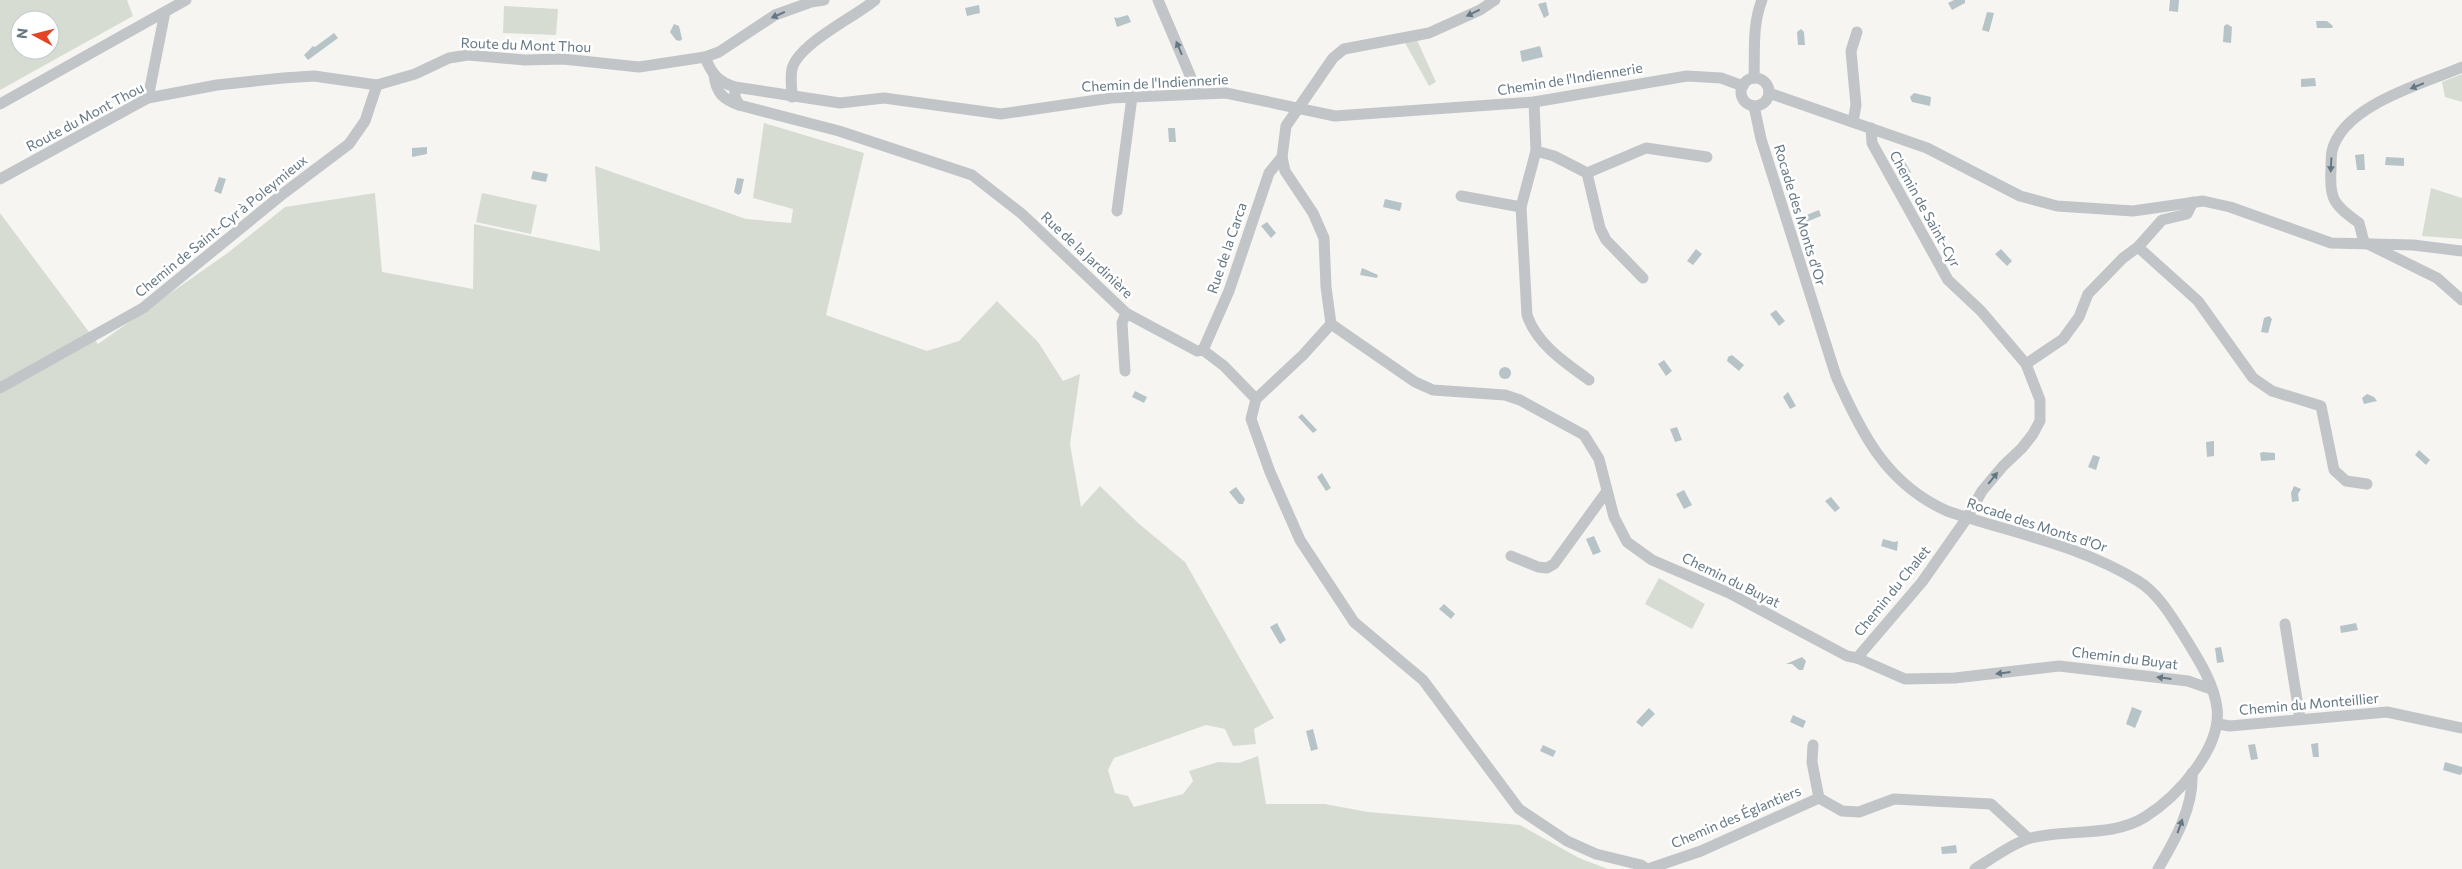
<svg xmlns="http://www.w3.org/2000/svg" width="2462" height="869" font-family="Commissioner,sans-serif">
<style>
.green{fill:#d7dcd3;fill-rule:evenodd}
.water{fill:#b6c4c7}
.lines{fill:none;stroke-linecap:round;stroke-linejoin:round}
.minor{stroke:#c1c5c8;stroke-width:11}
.oneway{fill:#647783}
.labels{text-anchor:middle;stroke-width:5;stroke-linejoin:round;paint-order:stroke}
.street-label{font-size:14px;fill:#647783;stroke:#fff}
</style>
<rect width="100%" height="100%" fill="#f6f5f2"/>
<g class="green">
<path d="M0,0H127L133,16L0,90ZM20,20H50V50H20Z"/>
<path d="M504,6L558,9L556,35L503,33Z"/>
<path d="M1416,38L1436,82L1429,86L1404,41Z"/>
<path d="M2462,74V102L2445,97L2442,82Z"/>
<path d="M764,123L864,153L826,315L927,351L959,341L997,301L1038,342L1063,381L1080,374L1070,444L1081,507L1100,486L1138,523L1185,562L1274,718L1254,729L1256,744L1233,746L1225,729L1206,725L1114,758L1108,770L1115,793L1128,796L1134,807L1183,794L1193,781L1189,771L1218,762L1239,763L1258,756L1266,804H1325L1368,812L1520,825L1579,858L1608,869H0V213L98,344L229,252L285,207L375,193L382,272L473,289L474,224L600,251L595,166L746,219L791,223L793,209L753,198Z"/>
<path d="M2431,188L2462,198V239L2422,236Z"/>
<path d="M482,193L537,205L531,234L476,222Z"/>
<path d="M1659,578L1705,604L1692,629L1645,604Z"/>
</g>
<g class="water">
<path d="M1954,0H1965V3L1952,10L1948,3Z"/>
<path d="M2170,0H2179L2178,12L2169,11Z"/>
<path d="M1546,2L1549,15L1544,18L1538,4Z"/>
<path d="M979,5L980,13L967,16L965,8Z"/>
<path d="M1987,12L1994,13L1989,32L1982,30Z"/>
<path d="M1128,15L1131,22L1117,27L1114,17L1117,18Z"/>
<path d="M2316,21H2327L2333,26L2332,28H2317Z"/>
<path d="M674,24L679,26L682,39L680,41L676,40L670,32Z"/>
<path d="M2227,24L2232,27L2231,43L2223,42L2224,26Z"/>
<path d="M1801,29L1804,32L1805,45H1798L1797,32Z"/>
<path d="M334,33L338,38L308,60L304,55L313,46L315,47Z"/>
<path d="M1540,46L1543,57L1522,62L1520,51Z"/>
<path d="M2315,78L2316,86L2301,87V79Z"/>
<path d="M1914,93L1931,97L1930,106L1912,102L1910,97Z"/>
<path d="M1168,128H1175L1176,142H1169Z"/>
<path d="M427,147V154L412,157V148Z"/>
<path d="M2364,154L2365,170H2357L2355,155Z"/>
<path d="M2386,157L2404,158V166L2385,165Z"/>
<path d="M1903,159L1911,172L1907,176L1905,175L1897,163Z"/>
<path d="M533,171L548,174L546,182L531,179Z"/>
<path d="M219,177L226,179L221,194L214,191Z"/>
<path d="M737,178L744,179L741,193L738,195L734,192Z"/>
<path d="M1385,199L1402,203L1400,211L1383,207Z"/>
<path d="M1819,210L1821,216L1806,222L1804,216Z"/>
<path d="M1267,222L1276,233L1271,238L1261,226Z"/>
<path d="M1696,249L1702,254L1693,265L1687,261Z"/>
<path d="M2001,249L2012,261L2007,266L1995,254Z"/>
<path d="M1362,268L1378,275L1377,278L1360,275Z"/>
<path d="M1776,310L1785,321L1779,326L1770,314Z"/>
<path d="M2269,316L2272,319L2268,333L2261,332L2264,318Z"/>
<path d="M1732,355L1744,365L1739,371L1727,361L1728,357Z"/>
<path d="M1664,360L1672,371L1666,376L1658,364Z"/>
<circle cx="1505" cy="373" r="6"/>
<path d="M1135,391L1147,397L1144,403L1132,397Z"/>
<path d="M1788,392L1796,406L1790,409L1783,397Z"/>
<path d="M2367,394L2374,397L2377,401L2364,404L2362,398Z"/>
<path d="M1302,414L1317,430L1313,433L1298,417Z"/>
<path d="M1677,427L1682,440L1675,442L1670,429Z"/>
<path d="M2214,441V456L2207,457L2206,442Z"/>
<path d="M2419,450L2430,460L2426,465L2415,455Z"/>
<path d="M2263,452L2275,453V460L2261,461L2260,453Z"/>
<path d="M2093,455L2100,457L2096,470L2088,467Z"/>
<path d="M1322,473L1331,488L1326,491L1317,477Z"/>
<path d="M2294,486L2301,489L2298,494L2299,501L2292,502L2291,493Z"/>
<path d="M1236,487L1245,499L1243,504H1239L1229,492Z"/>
<path d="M1684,490L1692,505L1684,509L1676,494Z"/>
<path d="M1831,497L1840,508L1835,512L1825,501Z"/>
<path d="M1594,536L1601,552L1593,555L1586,539Z"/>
<path d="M1883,539L1894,542L1898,541L1897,551L1881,546Z"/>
<path d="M1444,604L1455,614L1451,619L1439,609Z"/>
<path d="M1277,623L1286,640L1280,644L1270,627Z"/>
<path d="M2356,623L2358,630L2341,633L2340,626Z"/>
<path d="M2221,647L2224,662L2217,663L2215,648Z"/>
<path d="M1802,657L1806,661L1803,670H1799L1792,664H1786Z"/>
<path d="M2132,707L2142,711L2135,728L2126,724Z"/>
<path d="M1649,708L1655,714L1642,727L1636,722Z"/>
<path d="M1793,715L1806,721L1803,728L1790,722Z"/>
<path d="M1313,729L1318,749L1311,751L1306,731Z"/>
<path d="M2318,743L2319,757H2313L2311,744Z"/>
<path d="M2255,744L2258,759L2251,760L2248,745Z"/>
<path d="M1543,745L1556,751L1553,757L1540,751Z"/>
<path d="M2445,762L2462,767V773L2460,775L2443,770Z"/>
<path d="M1956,845L1957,853L1942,854L1941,847Z"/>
</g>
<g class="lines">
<g class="minor">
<path d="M1158,0L1195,87V94"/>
<path d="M705,57C711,73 718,82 735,87L840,103L884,98L1001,114L1111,98L1226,93L1335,116L1534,102L1687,76L1721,78L1743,86"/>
<path d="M714,75C716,93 723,99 739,105L735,97V87"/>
<path d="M1754,78C1755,52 1752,25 1762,0"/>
<circle cx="1755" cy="92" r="14"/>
<path d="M1769,93L1927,148L2020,196L2057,206L2133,211L2203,201L2230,207L2331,243L2413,245L2462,251"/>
<path d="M792,97C792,88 790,78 792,69C798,44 855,17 875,0"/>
<path d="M148,98L165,12"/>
<path d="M1534,102L1536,151L1521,207L1527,315C1537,344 1564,362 1589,380"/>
<path d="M0,104L186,0"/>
<path d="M739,105L839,131L972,175L1022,214L1126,313L1197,351L1203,350L1224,366L1256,399"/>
<path d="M1754,106L1761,139L1836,376C1862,435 1887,484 1947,511C2012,533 2080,545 2138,581C2158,593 2172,617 2184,636C2197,657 2214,683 2217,708C2222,748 2177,797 2145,817C2111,838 2069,828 2031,838C2014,842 1990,860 1975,869"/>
<path d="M1853,122L1856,105L1851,51L1857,32"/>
<path d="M1536,151L1554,156L1587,173L1600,228L1606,240L1643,278"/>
<path d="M1587,173L1646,148L1707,157"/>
<path d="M0,179L148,98L217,85L283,78L314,76L377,85L415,74L449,58L468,55L525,60L563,59L639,67L705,57L719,52L775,15L811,2L824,0"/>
<path d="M1461,196L1521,207"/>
<path d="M1117,211L1132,97"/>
<path d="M2364,242L2359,223C2335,205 2329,201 2331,170C2331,164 2331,157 2332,151C2343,105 2423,84 2462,67"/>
<path d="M2366,243L2437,278L2462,300"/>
<path d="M2138,247L2198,301L2253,378L2272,391L2321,406L2334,470L2346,481L2367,484"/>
<path d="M1331,324L1415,382L1433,390L1505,395L1520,400L1584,435L1599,459L1614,517L1627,542L1652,560L1729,593L1847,656L1857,658L1905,679L1955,678L2059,666L2188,681L2211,689"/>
<path d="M1203,350L1229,291L1269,173L1282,157"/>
<path d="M2026,364L2063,339L2079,317L2088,294L2123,258L2138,247L2162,220L2187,214L2193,202"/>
<path d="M1125,371L1122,323L1126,313"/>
<path d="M0,388L143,308L284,193L349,144L365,121L377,85"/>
<path d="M1256,399L1251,419L1270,472L1300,540L1354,622L1423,680L1519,809L1567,841L1596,854L1641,865L1647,869"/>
<path d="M1256,399L1303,355L1331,324L1326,287L1324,238L1313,213L1285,171L1282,157L1286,126L1333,58L1344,49L1429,33L1480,10L1495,0"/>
<path d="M1511,556L1538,567L1547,568L1554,564L1607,491"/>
<path d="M2285,624L2300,719"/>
<path d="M1857,658L1922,582L1967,518L1982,491L2003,466L2022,448L2033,434L2040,421V400L2026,364L1981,311L1948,280L1872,143L1871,128"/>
<path d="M2218,724L2230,726L2387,712L2462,728"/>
<path d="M1813,745L1812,762L1819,798"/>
<path d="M1648,869L1701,851L1819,798L1842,811L1859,812L1894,799L1991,804L2028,838"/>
<path d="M2158,869C2175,840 2194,807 2192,773"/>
</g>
</g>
<defs><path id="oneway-solid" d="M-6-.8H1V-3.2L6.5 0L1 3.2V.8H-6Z" transform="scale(1.25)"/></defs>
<g class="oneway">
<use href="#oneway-solid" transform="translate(1473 13) rotate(154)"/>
<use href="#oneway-solid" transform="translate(778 15) rotate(156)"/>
<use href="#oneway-solid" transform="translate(1179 48) rotate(-113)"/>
<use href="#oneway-solid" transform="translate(2417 86) rotate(158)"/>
<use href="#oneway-solid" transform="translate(2331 165) rotate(93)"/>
<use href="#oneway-solid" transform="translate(1993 478) rotate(-51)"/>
<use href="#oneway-solid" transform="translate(2003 673) rotate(173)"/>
<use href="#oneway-solid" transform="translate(2164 678) rotate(-173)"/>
<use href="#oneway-solid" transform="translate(2180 826) rotate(-70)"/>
</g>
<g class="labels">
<g class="street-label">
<text transform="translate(526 45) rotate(2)" y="5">Route du Mont Thou</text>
<text transform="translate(1570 79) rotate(-9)" y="5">Chemin de l'Indiennerie</text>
<text transform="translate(1155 83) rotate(-3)" y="5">Chemin de l'Indiennerie</text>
<text transform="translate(85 117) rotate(-28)" y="5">Route du Mont Thou</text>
<text transform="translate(1925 209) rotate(61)" y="5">Chemin de Saint-Cyr</text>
<text transform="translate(1800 215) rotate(73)" y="5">Rocade des Monts d'Or</text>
<text transform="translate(221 226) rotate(-39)" y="5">Chemin de Saint-Cyr à Poleymieux</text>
<text transform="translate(1227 248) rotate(-71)" y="5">Rue de la Carca</text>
<text transform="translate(1087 255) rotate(43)" y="5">Rue de la Jardinière</text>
<text transform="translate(2037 525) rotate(18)" y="5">Rocade des Monts d'Or</text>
<text transform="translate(1731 580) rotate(26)" y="5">Chemin du Buyat</text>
<text transform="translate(1892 591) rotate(-51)" y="5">Chemin du Chalet</text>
<text transform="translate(2125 658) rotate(7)" y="5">Chemin du Buyat</text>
<text transform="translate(2309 704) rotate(-5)" y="5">Chemin du Monteillier</text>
<text transform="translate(1736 817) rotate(-23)" y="5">Chemin des Églantiers</text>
</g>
</g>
<g transform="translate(35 35) rotate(277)"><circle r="24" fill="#ffffff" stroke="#c1c9cd"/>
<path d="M0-4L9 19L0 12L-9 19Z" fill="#e34624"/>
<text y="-8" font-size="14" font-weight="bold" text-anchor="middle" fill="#647783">N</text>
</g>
</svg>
